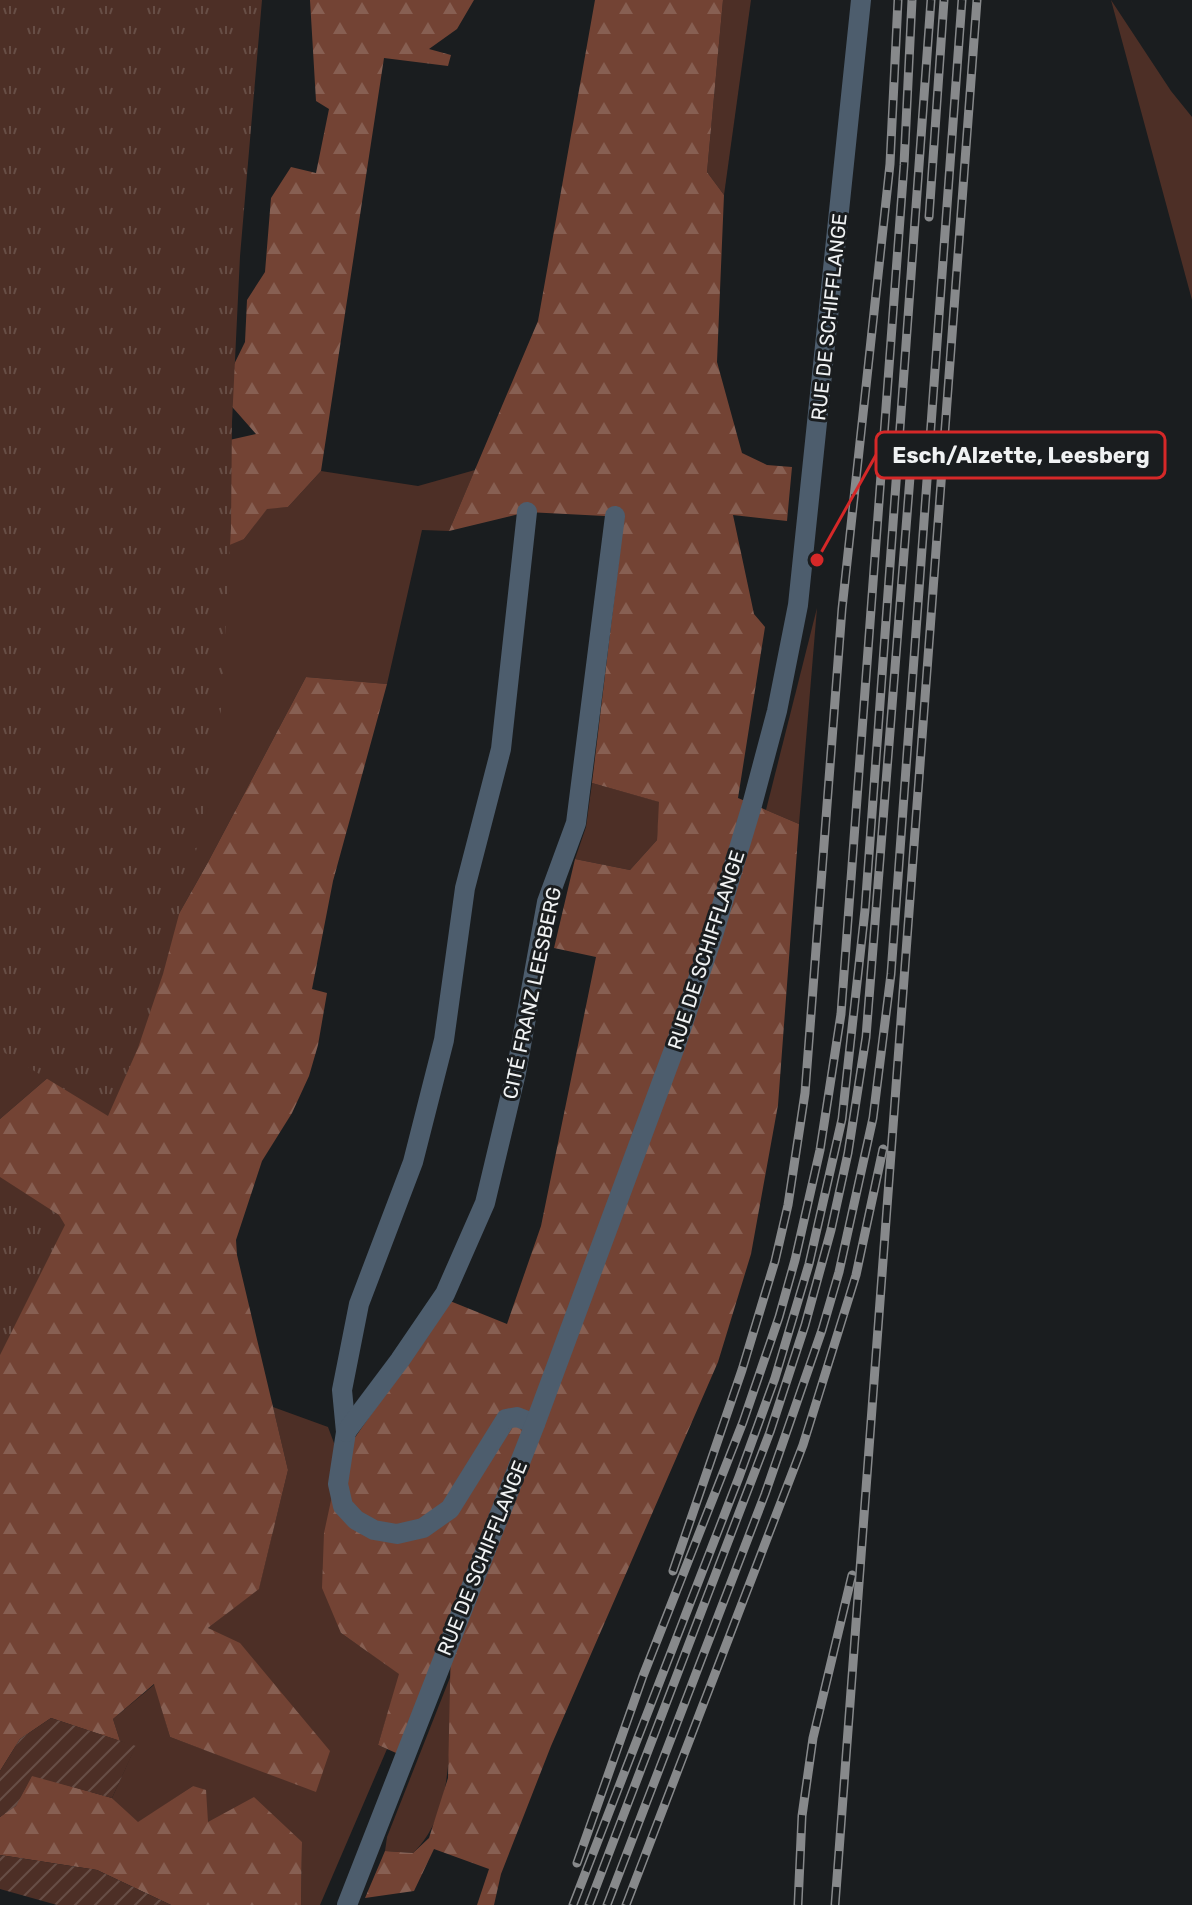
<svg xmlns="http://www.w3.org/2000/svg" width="1192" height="1905" font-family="Rubik,sans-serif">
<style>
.grass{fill:#4d2f26}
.forest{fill:url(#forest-firs)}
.park{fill:url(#park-tufts)}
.garden{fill:url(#garden-furrows)}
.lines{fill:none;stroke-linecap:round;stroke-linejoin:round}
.minor{stroke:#4d5d6d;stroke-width:20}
.tertiary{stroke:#4d5d6d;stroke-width:20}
.rail-casing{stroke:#87898b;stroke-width:9}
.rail{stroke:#1a1d1f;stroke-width:6;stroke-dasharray:18;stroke-linecap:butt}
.labels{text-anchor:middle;stroke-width:6;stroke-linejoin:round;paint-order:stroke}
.street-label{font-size:20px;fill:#f0f2f3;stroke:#1a1d1f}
.leader{fill:none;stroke:#d62828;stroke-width:3}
.callout-dot{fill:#d62828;stroke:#1a1d1f;stroke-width:3}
.callout{fill:#1a1d1f;stroke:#d62828;stroke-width:3}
.callout-label{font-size:22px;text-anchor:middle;font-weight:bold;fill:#f0f2f3}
</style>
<defs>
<pattern id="forest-firs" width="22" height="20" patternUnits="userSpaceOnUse" patternTransform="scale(2)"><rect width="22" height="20" fill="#734334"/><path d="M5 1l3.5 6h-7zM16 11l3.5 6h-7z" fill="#875f52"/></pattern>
<pattern id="park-tufts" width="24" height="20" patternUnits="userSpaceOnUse" patternTransform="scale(2)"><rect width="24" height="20" fill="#4d2f26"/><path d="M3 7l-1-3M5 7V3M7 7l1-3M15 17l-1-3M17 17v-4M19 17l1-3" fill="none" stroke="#674e46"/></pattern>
<pattern id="garden-furrows" width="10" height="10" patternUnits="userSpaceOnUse" patternTransform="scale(2)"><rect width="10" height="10" fill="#4d2f26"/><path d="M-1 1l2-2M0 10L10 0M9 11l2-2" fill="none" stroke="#674e46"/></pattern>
</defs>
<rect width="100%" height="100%" fill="#1a1d1f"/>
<g class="grass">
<path d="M723,0H751L724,195L707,172Z"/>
<path d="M1111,0L1171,91L1192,117V300Z"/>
<path d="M475,470L449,531L422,530L387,684L306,677L207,864L123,1013L0,1119V551L244,539L267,508L288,507L321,471L418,486Z"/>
<path d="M817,608L799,824L766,810Z"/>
<path d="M592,783L660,802L657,840L630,870L575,859L586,827Z"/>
<path d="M273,1407L328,1427L340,1459L341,1633L400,1674L378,1745L387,1749L320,1905H301L302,1842L207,1822L193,1786L138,1823L112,1798L135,1747L120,1741L113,1719L155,1684L170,1737L316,1791L208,1628L259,1588L288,1470Z"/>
<path d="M451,1675C449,1732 457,1811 413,1853L385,1851L387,1837Z"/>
</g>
<g class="forest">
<path d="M310,0H474L457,29L429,49L451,55L448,66L384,58L321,471L288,507L267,509L244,539L186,563L225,441L256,434L220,393L245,342L247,300L265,272L271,198L291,167L316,173L329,109L316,101Z"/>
<path d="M595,0H723L707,172L724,195L717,362L742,453L767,465L792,467L787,521L733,515L754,614L765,627L738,798L799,824L778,1105L751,1254L718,1362L551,1746L501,1874L494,1905H477L489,1869L434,1849L414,1891L365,1898L385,1851L413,1853L429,1838L448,1778L451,1639L403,1756L378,1745L399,1674L341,1633L322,1588L324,1533L340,1459L450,1301L507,1324L541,1226L596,957L554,948L575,859L630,870L657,840L659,802L592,783L624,517L527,512L449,531L538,321Z"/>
<path d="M306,677L387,684L333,881L312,989L327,993L318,1045L309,1076L292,1113L262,1161L236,1240L237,1255L288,1470L259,1589L208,1628L240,1643L330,1751L316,1792L170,1737L154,1684L113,1719L120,1741L51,1718L20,1739L0,1771V1119L123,1013L207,864Z"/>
<path d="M32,1775L112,1798L138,1822L193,1786L206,1790L208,1822L254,1797L302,1842L301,1905H171L97,1870L0,1855V1817L16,1805Z"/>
</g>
<g class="park">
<path d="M0,0H262L240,256L232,422L231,528L220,726L200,836L163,974L138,1048L108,1116L0,1050Z"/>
<path d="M0,1177L59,1215L65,1225L0,1355Z"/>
</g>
<g class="garden">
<path d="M51,1718L136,1746L112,1798L32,1776L16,1806L0,1817V1771L20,1739Z"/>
<path d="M0,1855L97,1870L171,1905H57L0,1889Z"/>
</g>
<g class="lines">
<g class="minor">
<path d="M527,512L501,749L465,888L444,1040L413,1162L359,1304L342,1390L346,1432L338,1484L343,1506L356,1520L374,1530L397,1534L423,1528L450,1509L506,1419L517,1417L535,1424"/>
<path d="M346,1432L400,1360L445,1294L485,1203L516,1073L547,902L576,823L615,516"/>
</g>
<path class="tertiary" d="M347,1905L535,1424L676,1044L714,932L752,805L777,711L798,605L861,0"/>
<defs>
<g id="rail">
<path d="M929,217L944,0"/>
<path d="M673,1571L742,1370L775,1261L788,1205L805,1093L842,609L890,164L898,0"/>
<path d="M577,1863L643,1676L743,1422L779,1317L795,1260L820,1150L841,1014L904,165L912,0"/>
<path d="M573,1905L739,1477L775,1378L809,1264L842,1119L865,910L931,0"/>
<path d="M589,1905L770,1432L805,1325L831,1230L848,1153L866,1037L910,477"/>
<path d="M607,1905L765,1494L822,1330L839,1272L873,1118L891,974L962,0"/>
<path d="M626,1905L803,1445L856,1275L883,1149"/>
<path d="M798,1905L802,1816L813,1738L852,1575"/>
<path d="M835,1905L977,0"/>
</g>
</defs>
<use href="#rail" class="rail-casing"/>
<use href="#rail" class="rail"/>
</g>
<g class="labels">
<g class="street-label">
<text transform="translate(829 317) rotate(-84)" y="7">RUE DE SCHIFFLANGE</text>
<text transform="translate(706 950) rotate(-72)" y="7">RUE DE SCHIFFLANGE</text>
<text transform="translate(532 993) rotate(-78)" y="7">CITÉ FRANZ LEESBERG</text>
<text transform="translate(482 1558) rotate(-68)" y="7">RUE DE SCHIFFLANGE</text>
</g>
</g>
<path class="leader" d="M817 560L876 455"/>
<circle class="callout-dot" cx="817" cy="560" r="8"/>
<rect class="callout" x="876" y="432" width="289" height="46" rx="8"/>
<g class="callout-label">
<text x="1021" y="463">Esch/Alzette, Leesberg</text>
</g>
</svg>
